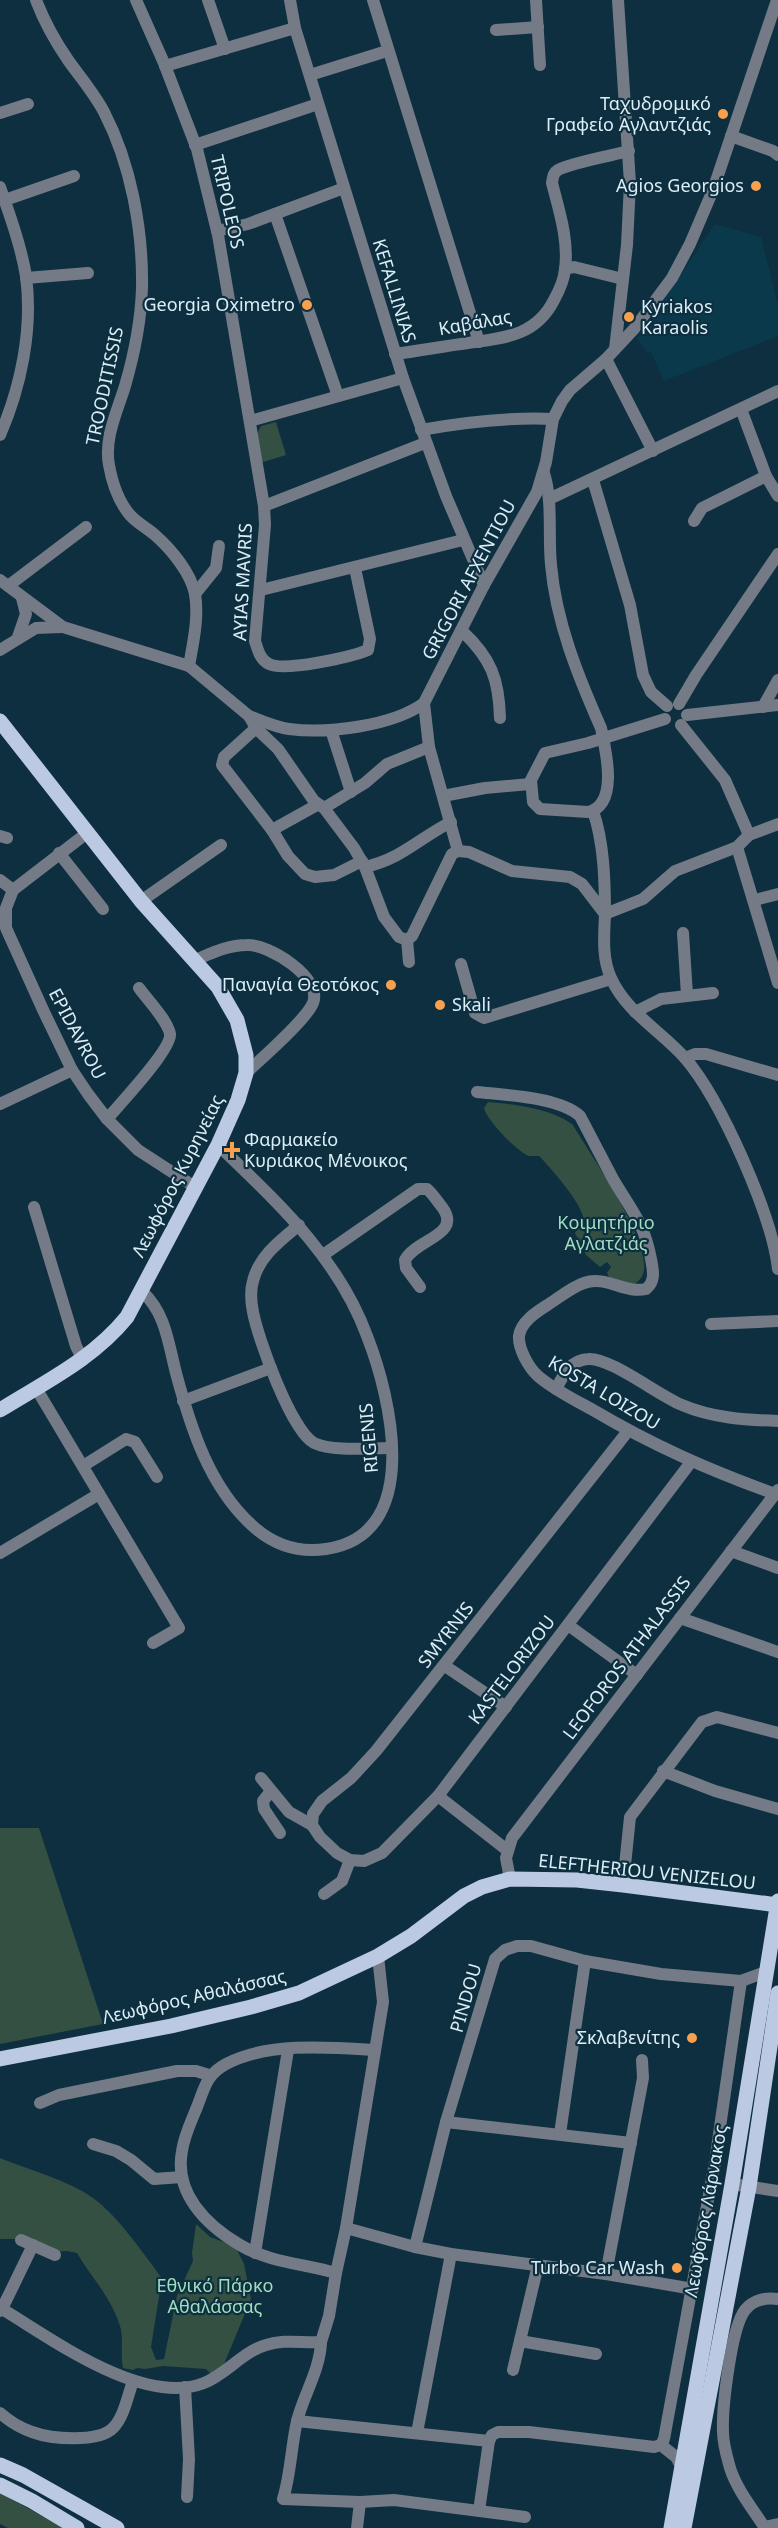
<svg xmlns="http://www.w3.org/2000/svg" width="778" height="2528" font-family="'Noto Sans',sans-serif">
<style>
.built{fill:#0a394c}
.green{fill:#345042}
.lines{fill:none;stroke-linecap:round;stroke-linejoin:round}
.minor{stroke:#747a86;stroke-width:12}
.major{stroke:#bcc9e3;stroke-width:15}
.poi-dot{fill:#f9a04c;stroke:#0d2f3f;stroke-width:2}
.labels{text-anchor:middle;stroke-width:4.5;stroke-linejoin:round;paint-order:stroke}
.poi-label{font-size:18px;fill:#dbeef8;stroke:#0d2f3f;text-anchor:end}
.street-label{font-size:18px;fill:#dbeef8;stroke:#0d2f3f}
.park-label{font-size:18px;fill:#a0dec0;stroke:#0d2f3f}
</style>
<rect width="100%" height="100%" fill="#0d2f3f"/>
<path class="built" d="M715,224L761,237L778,304V336L664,381L651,352L647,353L637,339Z"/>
<g class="green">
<path d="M276,422L286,455L260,463L256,436L261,426Z"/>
<path d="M488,1102C513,1104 553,1109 573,1125C591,1156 648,1236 644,1269C643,1279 638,1280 633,1287L610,1279L607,1273L611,1267L607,1262L600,1267L586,1255L575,1233C577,1229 582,1225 583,1221C587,1209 549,1166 539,1156C538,1156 530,1156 529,1156C517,1152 486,1119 484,1108Z"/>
<path d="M0,1828H39L103,2024L0,2044Z"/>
<path d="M0,2158C29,2170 68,2180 93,2198C119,2217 142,2252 162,2278L151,2347L156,2360L164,2359L177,2296L193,2261L192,2253L196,2224L210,2237L232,2245L237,2250L244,2264L251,2299L222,2369L211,2374L206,2369L163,2366L145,2369L137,2368L133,2370L123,2368C120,2354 124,2339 120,2326C111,2297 91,2277 77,2253L67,2251L52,2252L27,2239H0Z"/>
<path d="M0,2493L64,2528H8L0,2524Z"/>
</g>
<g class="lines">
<g class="minor">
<path d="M36,0C44,21 55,41 68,60C80,77 94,93 104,112C131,164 143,230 142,288C141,320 134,355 125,386C117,412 104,438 109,465C112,482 119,502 130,515C137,523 147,528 155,535C171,549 191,573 195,594C199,618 193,643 189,666"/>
<path d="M136,0L164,63L197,149L218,235L264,506L265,525L255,641C258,650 260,660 269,664C284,672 351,657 368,650L370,639L355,568"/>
<path d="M208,0L225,49"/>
<path d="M290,0L295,28L403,378L446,496L484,585"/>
<path d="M373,0L479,342"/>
<path d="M536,0L540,65"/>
<path d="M496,30L538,27"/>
<path d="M165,66L295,28"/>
<path d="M310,75L387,51"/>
<path d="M0,113L28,104"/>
<path d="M731,136L773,151L778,155"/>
<path d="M195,145L318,104"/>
<path d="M0,187C10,216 21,246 26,276C33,329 21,387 0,435"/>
<path d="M5,200L74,176"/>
<path d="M275,214L338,396"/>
<path d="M217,231L248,224L344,188"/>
<path d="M565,269L574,267L623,279"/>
<path d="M26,278L88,273"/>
<path d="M615,349L627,245L630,183L618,0"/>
<path d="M395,354C419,351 444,346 468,343C504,338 536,336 554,300C559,291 564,280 565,269C569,241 559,210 552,183C553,177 553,173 558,170C569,163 614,155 629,151"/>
<path d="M606,359L653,451"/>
<path d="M741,409L766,476L778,496"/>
<path d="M250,421L403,378"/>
<path d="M421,430C465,422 508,417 553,419"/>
<path d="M544,473C553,502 548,534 551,565C556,622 578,676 601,728C606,751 619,805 588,812L540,809L533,802L531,780L545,753L588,743L665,719"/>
<path d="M593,480L630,605L643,675L651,692L667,706"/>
<path d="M549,499L778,391"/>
<path d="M264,506L425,443"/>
<path d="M694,521L702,508L766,476"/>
<path d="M0,580L63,627L189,666L249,716L256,728L278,749L314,801L324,808L354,848L365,867L384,917L399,937L407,940"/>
<path d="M8,586L86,527"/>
<path d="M261,590L463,540"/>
<path d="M195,594L216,568L219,546"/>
<path d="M462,631C491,658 499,679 500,718"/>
<path d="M18,637L26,614L22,598"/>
<path d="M0,650L36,628L62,627"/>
<path d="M424,703L429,747L458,851"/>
<path d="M679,704L696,675L778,554"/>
<path d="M763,707L778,680"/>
<path d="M687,715L778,705"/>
<path d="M249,716C262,721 275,727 289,729C327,734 393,726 424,703L484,585L537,492L546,462L553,419L562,401L570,390L606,359L634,329L672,278L690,244L713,190L777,0"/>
<path d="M681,725L725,780L749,835"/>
<path d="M256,728L224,757L222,765L272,830L288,856L305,874L315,877L334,875L362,861"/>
<path d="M331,730L351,792"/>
<path d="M443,796L485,788L530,784"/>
<path d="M324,808L365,783L387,764L429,747"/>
<path d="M593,811C604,842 605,882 605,915C604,936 602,959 611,978C626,1012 661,1031 685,1058C721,1100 772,1215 778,1269"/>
<path d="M272,830L317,805"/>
<path d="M87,833L13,890L6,908V928L44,1012L72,1070L88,1094L107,1119L138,1150L195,1187"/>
<path d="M0,836L7,838"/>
<path d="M737,847L778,983"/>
<path d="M458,851L469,852L512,871L570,877L582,884L605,914"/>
<path d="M59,853L103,909"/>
<path d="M365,867C403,858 418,839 451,822"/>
<path d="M0,880L13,890"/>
<path d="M755,900L778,894"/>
<path d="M141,901L221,845"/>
<path d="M605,914L643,899L675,871L737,847L749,835L778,824"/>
<path d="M683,933L687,995"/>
<path d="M407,940L412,936L452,854L458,851"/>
<path d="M407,940L409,962"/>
<path d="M195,960C212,953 228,945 247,945C269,944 323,978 313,1003C306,1020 261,1059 246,1073"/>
<path d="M461,964L475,1013L484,1018L611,979"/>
<path d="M635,1012L661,999L713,993"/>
<path d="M685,1058L695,1054H706L778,1075"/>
<path d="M477,1092C505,1095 560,1097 580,1116C591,1137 602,1158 613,1179C631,1210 644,1222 651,1259C653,1270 656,1281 646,1289C625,1294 606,1275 584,1283C572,1287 560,1297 549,1304C538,1311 521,1321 519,1336C518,1349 529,1368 538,1376C554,1390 575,1400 593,1410C654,1446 709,1470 775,1494"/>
<path d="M0,1104L72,1070"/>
<path d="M107,1119C119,1105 172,1049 170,1034C168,1021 147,999 139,988"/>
<path d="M34,1207L76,1346L83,1360"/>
<path d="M299,1225C281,1240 259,1256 253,1281C250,1291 251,1302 253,1312C258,1339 292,1432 314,1443C333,1452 370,1448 392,1448"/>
<path d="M323,1255L418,1189H427C433,1194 437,1201 442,1207C463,1235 416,1239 405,1260L406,1268L420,1287"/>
<path d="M142,1291C166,1314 168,1342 176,1373C191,1429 210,1489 255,1528C276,1546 299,1553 326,1549C424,1535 391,1397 367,1336C338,1257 277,1202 218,1145"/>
<path d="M711,1324L778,1321"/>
<path d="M36,1388L179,1628L153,1643"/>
<path d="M556,1389C563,1376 570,1360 588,1359C610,1357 659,1396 682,1405C712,1418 746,1420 778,1421"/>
<path d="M183,1401L271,1368"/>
<path d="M628,1431L376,1751L351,1778L322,1801L313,1814L312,1825L320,1837L337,1853L350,1860L364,1861L382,1853L438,1796L691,1462"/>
<path d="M83,1466L126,1439L135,1442L157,1477"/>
<path d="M731,1551L778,1568"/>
<path d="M0,1553L99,1494"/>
<path d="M680,1618L778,1652"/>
<path d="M568,1625L637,1675"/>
<path d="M445,1666L506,1707"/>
<path d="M663,1771L715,1791L778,1809"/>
<path d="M261,1778L289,1812L312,1825"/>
<path d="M271,1791L263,1801L264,1809L280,1833"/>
<path d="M438,1796L507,1850"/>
<path d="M510,1879L506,1858L512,1838L778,1490"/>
<path d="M623,1885L630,1817L702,1722L717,1717L778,1733"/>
<path d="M324,1894L342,1881L350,1860"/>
<path d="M40,2103L59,2095L177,2071H196L209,2075"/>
<path d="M446,2122L631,2143"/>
<path d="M560,2134L585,1961"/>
<path d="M93,2144L116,2151L131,2160L154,2179L182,2177"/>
<path d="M732,2184L778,2191"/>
<path d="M346,2228L415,2247L451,2254L606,2274L693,2289"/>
<path d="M21,2240L55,2255"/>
<path d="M415,2247L446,2122L495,1959L505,1950L517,1946H531L585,1961L661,1974L741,1981L766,1972"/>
<path d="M255,2253L288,2050"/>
<path d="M336,2273L346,2228L383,2002L378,1956"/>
<path d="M606,2274L643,2078L642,2060"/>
<path d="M2,2309L33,2245"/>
<path d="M0,2311L2,2309C52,2339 143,2407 204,2383C227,2374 242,2352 266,2345C284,2339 302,2343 321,2342L329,2316L336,2273C305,2264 268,2262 240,2245C206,2225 174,2193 182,2151C184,2136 191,2122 197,2107C205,2087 206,2075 226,2064C267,2042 329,2047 375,2050"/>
<path d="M520,2341L596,2354"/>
<path d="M321,2342C320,2370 304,2394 297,2421C291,2447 291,2473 283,2499L360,2502L394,2500L525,2517"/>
<path d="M513,2370L538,2265"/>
<path d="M185,2387L189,2459L187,2497"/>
<path d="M0,2413C9,2421 20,2428 32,2432C51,2439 98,2443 113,2428C124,2417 128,2395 133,2381"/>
<path d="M297,2421L489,2441"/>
<path d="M417,2433L451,2254"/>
<path d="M661,2445L676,2457L682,2468"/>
<path d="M479,2511L489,2441L492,2435L498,2432H529L654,2447L661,2445L664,2439L715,2162L741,1981"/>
<path d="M764,2527L778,2524"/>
<path d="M357,2528L360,2502"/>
<path d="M765,2528C753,2509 737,2490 730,2468C727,2457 723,2444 723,2432C722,2408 731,2328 745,2310C753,2300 766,2297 778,2299"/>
</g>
<g class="major">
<path d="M0,721L141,901L218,987L237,1020L246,1055V1073L238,1100L218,1145L127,1317C93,1359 45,1382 0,1410"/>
<path d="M0,2059L171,2026L251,2007L299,1993L378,1956L411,1936L464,1896L482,1887L510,1879L577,1880L623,1885L778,1905"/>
<path d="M0,2465L23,2475L117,2528"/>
<path d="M0,2485L32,2501L77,2528"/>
<path d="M671,2528L732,2184L778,1901"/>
<path d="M684,2528L749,2187L778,1993"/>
</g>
</g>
<g class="poi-dot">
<circle cx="723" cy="114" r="6"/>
<circle cx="756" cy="186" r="6"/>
<circle cx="307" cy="305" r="6"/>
<circle cx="629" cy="317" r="6"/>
<circle cx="391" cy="985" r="6"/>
<circle cx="440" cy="1005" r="6"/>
<path d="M229 1141h6v6h6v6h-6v6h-6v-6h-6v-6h6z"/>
<circle cx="692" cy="2038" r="6"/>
<circle cx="677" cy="2268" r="6"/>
</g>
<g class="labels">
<g class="poi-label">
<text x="711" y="110">Ταχυδρομικό<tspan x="711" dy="21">Γραφείο Αγλαντζιάς</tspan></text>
<text x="744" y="192">Agios Georgios</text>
<text x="295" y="311">Georgia Oximetro</text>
<text x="641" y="313" text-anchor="start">Kyriakos<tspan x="641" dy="21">Karaolis</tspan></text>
<text x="379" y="991">Παναγία Θεοτόκος</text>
<text x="452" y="1011" text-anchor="start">Skali</text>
<text x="244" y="1146" text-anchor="start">Φαρμακείο<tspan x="244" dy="21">Κυριάκος Μένοικος</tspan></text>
<text x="680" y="2044">Σκλαβενίτης</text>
<text x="665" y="2274">Turbo Car Wash</text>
</g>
<g class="street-label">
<text transform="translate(227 202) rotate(77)" y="6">TRIPOLEOS</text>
<text transform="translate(394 291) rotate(73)" y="6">KEFALLINIAS</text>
<text transform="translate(475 323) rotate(-10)" y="6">Καβάλας</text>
<text transform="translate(105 386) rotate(-78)" y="6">TROODITISSIS</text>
<text transform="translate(469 580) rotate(-62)" y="6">GRIGORI AFXENTIOU</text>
<text transform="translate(243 582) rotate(-87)" y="6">AYIAS MAVRIS</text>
<text transform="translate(77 1034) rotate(62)" y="6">EPIDAVROU</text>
<text transform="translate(178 1176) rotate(-63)" y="6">Λεωφόρος Κυρηνείας</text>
<text transform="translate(604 1393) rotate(31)" y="6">KOSTA LOIZOU</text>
<text transform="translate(369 1438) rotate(-95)" y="6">RIGENIS</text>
<text transform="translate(446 1635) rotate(-52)" y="6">SMYRNIS</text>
<text transform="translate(627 1658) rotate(-53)" y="6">LEOFOROS ATHALASSIS</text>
<text transform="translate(512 1670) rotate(-53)" y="6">KASTELORIZOU</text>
<text transform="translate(647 1872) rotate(6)" y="6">ELEFTHERIOU VENIZELOU</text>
<text transform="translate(194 1997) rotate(-13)" y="6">Λεωφόρος Αθαλάσσας</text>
<text transform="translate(466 1998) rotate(-74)" y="6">PINDOU</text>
<text transform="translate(706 2211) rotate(-80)" y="6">Λεωφόρος Λάρνακος</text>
</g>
<g class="park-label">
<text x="606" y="1229">Κοιμητήριο<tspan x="606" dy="21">Αγλατζιάς</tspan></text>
<text x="215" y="2292">Εθνικό Πάρκο<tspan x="215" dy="21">Αθαλάσσας</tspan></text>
</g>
</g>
</svg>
